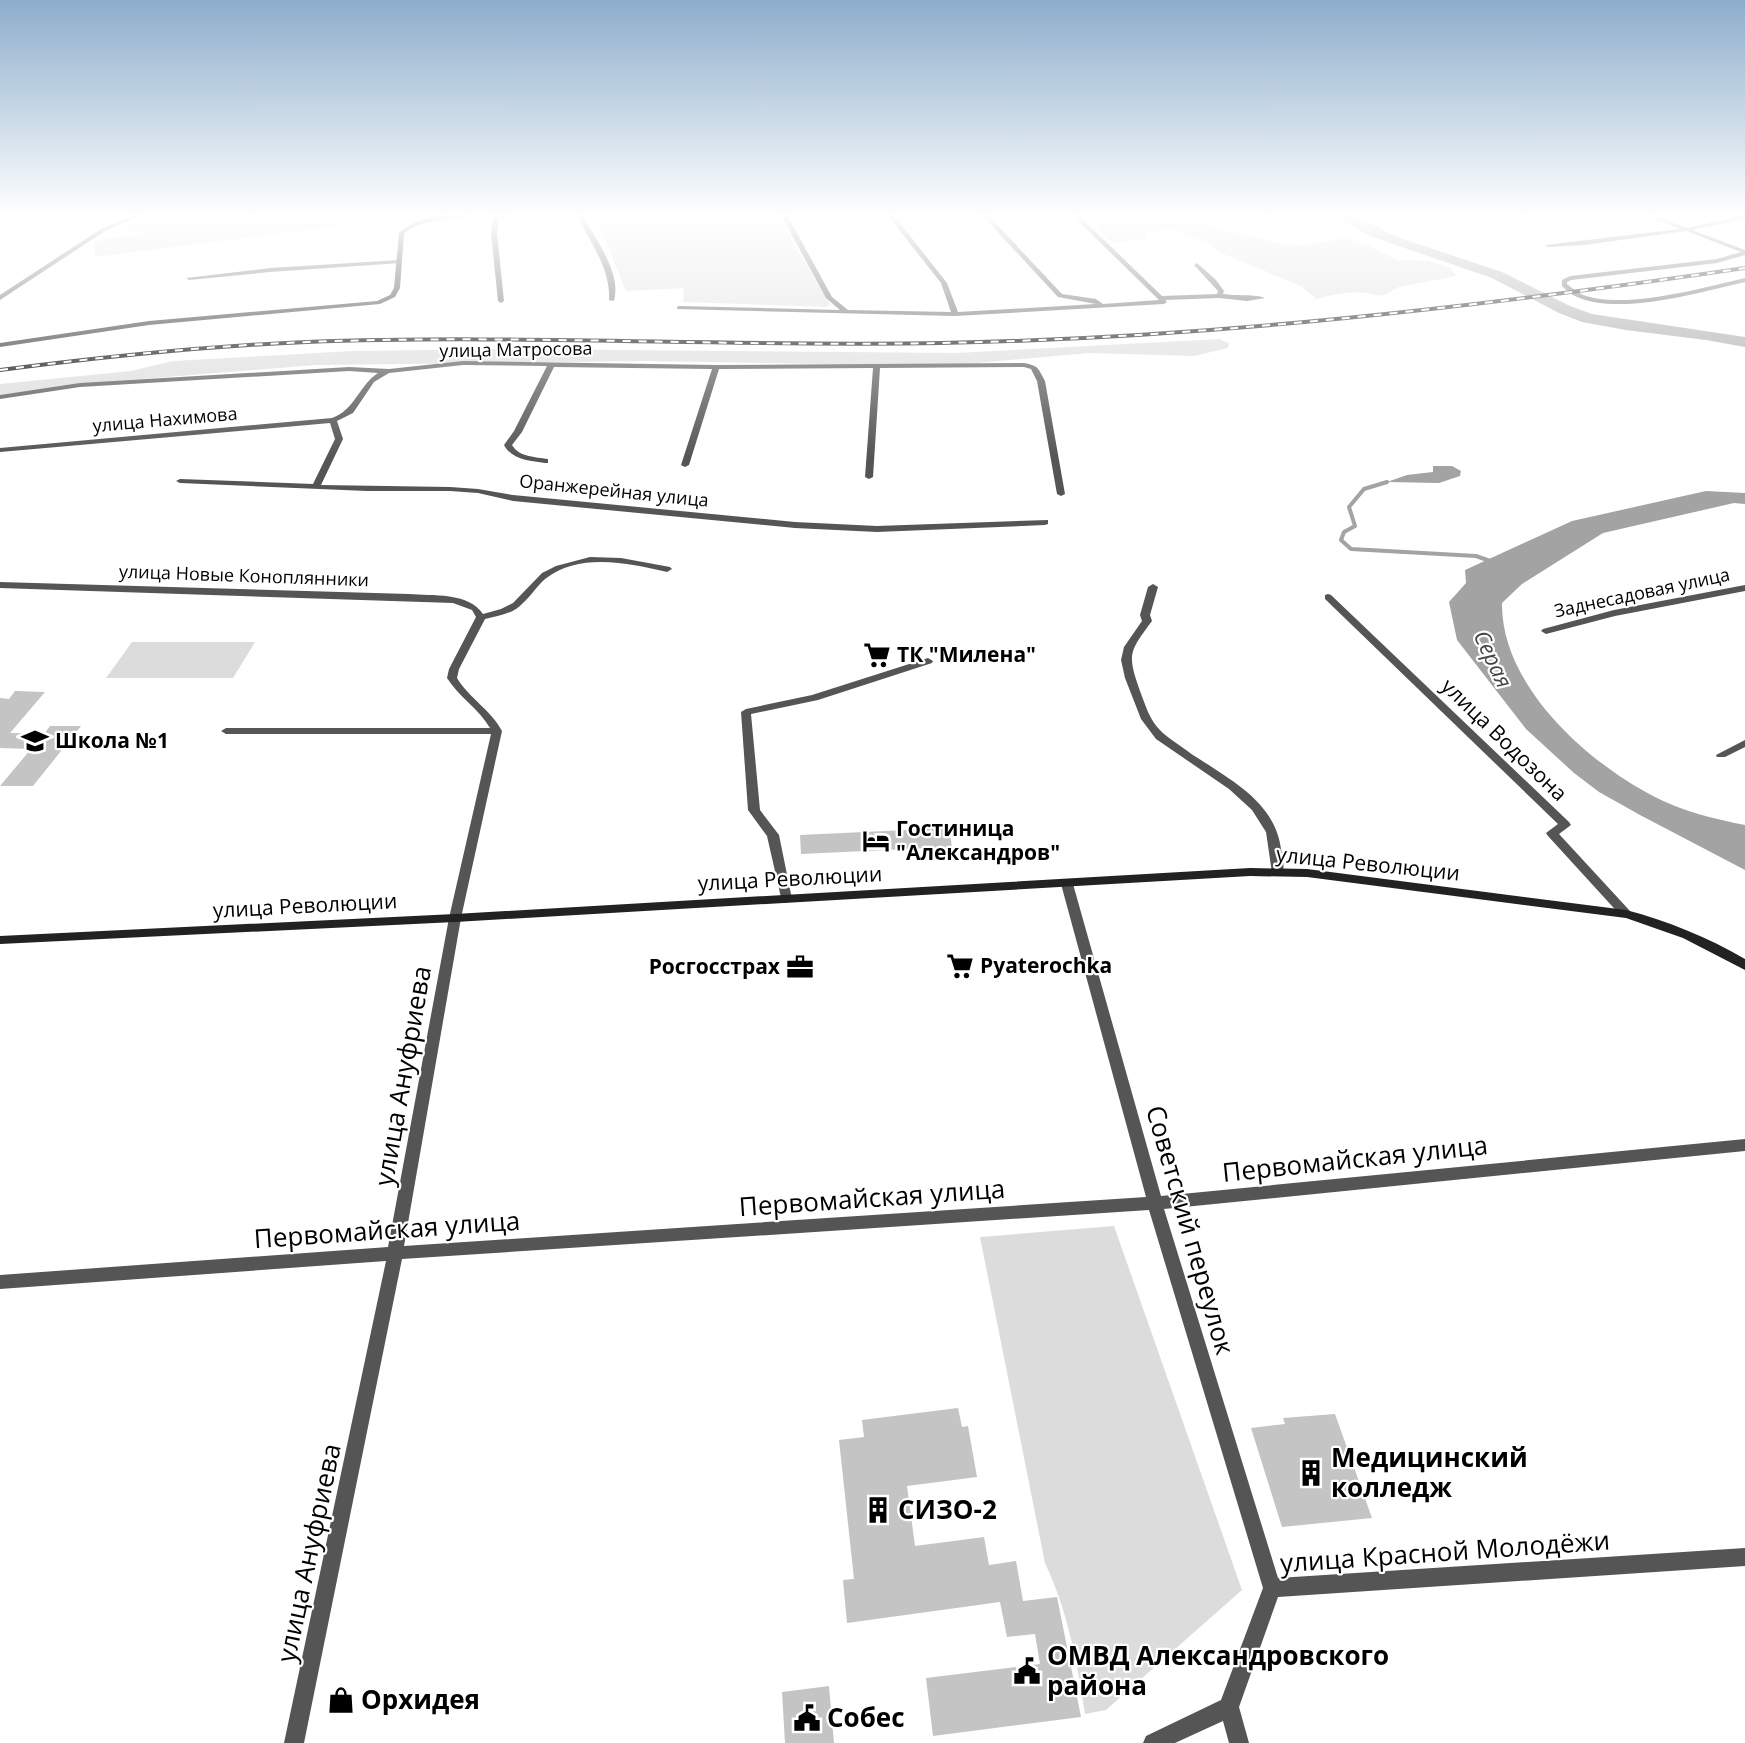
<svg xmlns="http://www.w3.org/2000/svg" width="1745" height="1743" font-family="'Open Sans',sans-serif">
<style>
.green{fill:#dcdcdc}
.water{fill:#a3a3a3}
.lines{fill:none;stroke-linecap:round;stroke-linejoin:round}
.stream{stroke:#a3a3a3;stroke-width:4}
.river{fill:#a3a3a3;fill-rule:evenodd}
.building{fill:#c4c4c4}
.street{fill:#555;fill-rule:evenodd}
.secondary{fill:#222;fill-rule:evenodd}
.rail-casing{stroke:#000;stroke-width:4}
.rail{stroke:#fff;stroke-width:2;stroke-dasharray:8;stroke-linecap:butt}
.labels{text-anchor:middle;stroke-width:4.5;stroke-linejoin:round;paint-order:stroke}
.far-street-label{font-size:18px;fill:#000;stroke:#fff}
.poi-label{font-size:21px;font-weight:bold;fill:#000;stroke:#fff;text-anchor:start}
.street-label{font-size:21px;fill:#000;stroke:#fff}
.water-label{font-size:22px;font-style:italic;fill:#444;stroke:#fff}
.near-street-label{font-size:26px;fill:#000;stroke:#fff}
.near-poi-label{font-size:26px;font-weight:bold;fill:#000;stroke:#fff;text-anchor:start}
</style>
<rect width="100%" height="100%" fill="#fff"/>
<g class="green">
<path d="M161,213H435L95,257L94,243L103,239L142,235L144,232L126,230L124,227Z"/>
<path d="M595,213H775L830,304L827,307L683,302L684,288L626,291Z"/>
<path d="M1135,213H1179L1199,224L1282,244L1304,245L1345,238L1370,246L1397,260L1429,261L1450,268L1457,276L1399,287L1382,296C1359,290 1341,292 1317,299L1301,286L1219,252L1207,242L1189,236L1177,228L1145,232V239L1112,243L1096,227L1137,218Z"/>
<path d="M1219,339L1229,343L1228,348L1194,356L1089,353L943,366L644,361L316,365L92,383L0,395V384L131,371L173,361L353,351L496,349L956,353Z"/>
<path d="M132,642H255L233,678H106Z"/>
<path d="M1114,1226L1242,1590L1106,1710L1085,1714C1077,1661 1068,1612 1045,1563L980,1237Z"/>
</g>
<g class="water">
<path d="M1433,466H1452L1461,471L1460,476L1439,483L1387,482L1407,475L1433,472Z"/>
<path d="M1706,491L1745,493V504L1734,503L1603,533L1522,584L1502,603C1501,685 1586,761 1653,796C1681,811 1715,819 1745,825V870L1640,815L1599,792L1574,773L1526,729L1457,640L1449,602L1466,583L1465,570L1572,521Z"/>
</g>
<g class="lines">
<path class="stream" d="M1387,482L1364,489L1349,507L1355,526L1344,532L1341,540L1351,549L1476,556L1493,562"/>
<path class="river" d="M1330,213H1347L1400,238L1502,272L1570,306L1592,314L1745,337V347L1706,340L1626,330L1582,322L1559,313L1492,278L1370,236Z"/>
</g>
<g class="building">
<path d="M15,691L45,692L10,733L44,734L50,726H81L33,786H0L31,749L0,748V698L9,699Z"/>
<path d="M949,828L952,847L801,854L800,835Z"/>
<path d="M958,1408L962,1427L968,1426L977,1477L907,1486L915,1546L984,1537L989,1565L1016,1561L1023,1601L1057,1597L1081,1717L933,1736L926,1678L1040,1664L1035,1634L1007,1637L1000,1602L847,1623L843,1580L854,1579L839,1440L864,1437L862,1420Z"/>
<path d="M1335,1414L1372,1518L1282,1527L1251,1428L1285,1424L1283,1418Z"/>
<path d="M829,1686L834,1743H785L782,1692Z"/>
</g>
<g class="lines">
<g class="street">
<path d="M140,213H147L105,231L0,300V295L101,229Z"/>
<path d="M494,213H500L497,233L504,301L501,303L498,301L491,233Z"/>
<path d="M576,213H582C594,239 622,271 614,301L609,300C611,268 589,241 576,213Z"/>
<path d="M780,213H786L832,297L848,310L951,312L941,283L886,213H892L947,283L958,312L1096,304L1058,297L980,213H986L1062,294L1096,299L1103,304L1159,300L1070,213H1076L1162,296L1217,294L1218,291L1194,265L1197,263L1216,280L1224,291L1223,294C1235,296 1256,294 1265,298L1247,301L1219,298L1165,300L1167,302L1164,304L955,316L677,309V307L679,306L840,310L826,298Z"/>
<path d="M1641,213H1648L1687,228L1745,215V219L1692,230L1745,250V255L1717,263L1571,280L1567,282V284C1572,288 1577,292 1583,295C1626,310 1701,288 1745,278V282C1701,292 1620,316 1577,297C1572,295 1566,290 1562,286V280L1570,276L1717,259L1741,252L1686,231L1584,245L1548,247L1545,245L1680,229Z"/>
<path d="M399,260L401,263L270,272L189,280L186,278L270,268Z"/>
<path d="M463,361L716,365L1024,363C1039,366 1038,368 1045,381L1065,494L1061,496L1057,494L1037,381L1031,369L1024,367L880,368L873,477L869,479L865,477L873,368L719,369L689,465L685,467L681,465L712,369L554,367L522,432L512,445C519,457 535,457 548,459V463H545C530,461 512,460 504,445L514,431L547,366L463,365L389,373L374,382L353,413L337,421L343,439L321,485L450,487L478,489L513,495L795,522L877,526L1048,520V524L1045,525L877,532L795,528L513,501L478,493L450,491H367L180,483L176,481L180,479L313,484L335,439L330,423L0,452V448L332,418C355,410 359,385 378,373L349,371L80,387L0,399V395L80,383L349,367L389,369Z"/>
<path d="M590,557L621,558L670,567L672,569L667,572C629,563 579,552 545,579C537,586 531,596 523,603C513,614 498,616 485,619L459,669L457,678C469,698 491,710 502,731L461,918L404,1246L1146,1197L1061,884L1067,880L1073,884L1161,1196L1745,1139V1151L1164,1209L1278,1578L1745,1548V1566L1278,1597L1239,1707L1249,1743H1229L1223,1721L1175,1743H1143L1146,1736L1221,1700L1263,1588L1149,1210L402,1259L304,1743H284L386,1261L0,1289V1275L388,1247L449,918L491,734H226L221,731L226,728H490C479,709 459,697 447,678L449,669L476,617L472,610L453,603L0,588V582L409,594C432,596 469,592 483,614L501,609L513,603L542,573L556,566Z"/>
<path d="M1153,584L1158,587L1150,615L1152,621C1129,652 1127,654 1140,691C1145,704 1149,718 1158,728C1164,735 1172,740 1179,745C1217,774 1274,795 1281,849C1283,857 1285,868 1282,876H1274L1272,873L1266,832L1252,810L1229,789L1156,739L1141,719L1125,678L1121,660L1124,647L1142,621L1140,615L1148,587Z"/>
<path d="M1745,585V591L1615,616L1546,634L1541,631L1543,629L1614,610Z"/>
<path d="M1328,594L1331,595L1569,822L1571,825L1559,834L1630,911L1632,914L1630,917H1622L1548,836L1546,833L1558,824L1325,599V595Z"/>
<path d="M928,658L933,661L932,663L818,700L751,714L760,810L779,835L792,899L786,903L782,902L767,836L748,810L741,712L746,709L812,695Z"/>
<path d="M1745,740V747L1725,757H1717L1716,755Z"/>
</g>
<g class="secondary">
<path d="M464,213H477C454,223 425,215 404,234L400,288L395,297L380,304L149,325L0,347V343L149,321L377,301L390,295L394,288L399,233C416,217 442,215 464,213Z"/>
<path d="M1250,868L1307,869L1626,910C1668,921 1707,937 1745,959V970L1683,938L1626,918L1307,877L1250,876L455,922L0,944V936L455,914Z"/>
</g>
<defs>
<path id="rail" d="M0,370C102,357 204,346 307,342C518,334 729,347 940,343C1210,338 1478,307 1745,268"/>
</defs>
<use href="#rail" class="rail-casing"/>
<use href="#rail" class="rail"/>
</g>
<linearGradient id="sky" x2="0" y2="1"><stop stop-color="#8cadcc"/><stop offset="0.47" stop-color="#fff"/><stop offset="1" stop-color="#fff" stop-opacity="0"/></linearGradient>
<rect width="1745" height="457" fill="url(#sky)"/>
<defs>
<symbol id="supermarket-bare" viewBox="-9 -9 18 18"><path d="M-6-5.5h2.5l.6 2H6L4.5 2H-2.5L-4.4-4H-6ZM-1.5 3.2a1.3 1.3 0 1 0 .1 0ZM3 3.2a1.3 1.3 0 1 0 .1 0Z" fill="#000" stroke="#fff" stroke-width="2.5" paint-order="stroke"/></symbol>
<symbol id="school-bare" viewBox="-9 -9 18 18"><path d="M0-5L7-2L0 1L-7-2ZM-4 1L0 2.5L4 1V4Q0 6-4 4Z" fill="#000" stroke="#fff" stroke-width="2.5" paint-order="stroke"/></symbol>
<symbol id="hotel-bare" viewBox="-9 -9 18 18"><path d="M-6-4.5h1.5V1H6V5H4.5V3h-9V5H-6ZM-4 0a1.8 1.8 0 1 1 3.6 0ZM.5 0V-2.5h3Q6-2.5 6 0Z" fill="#000" stroke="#fff" stroke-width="2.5" paint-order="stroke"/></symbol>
<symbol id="office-bare" viewBox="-9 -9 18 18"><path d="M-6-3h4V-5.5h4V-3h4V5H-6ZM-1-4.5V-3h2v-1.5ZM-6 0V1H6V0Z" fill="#000" stroke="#fff" stroke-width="2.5" paint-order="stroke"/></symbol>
<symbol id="building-bare" viewBox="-9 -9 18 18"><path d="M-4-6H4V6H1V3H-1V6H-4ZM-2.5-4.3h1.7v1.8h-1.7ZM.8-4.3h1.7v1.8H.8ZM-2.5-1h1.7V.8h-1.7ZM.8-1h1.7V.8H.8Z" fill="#000" stroke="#fff" stroke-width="2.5" paint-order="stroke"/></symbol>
<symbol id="civic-bare" viewBox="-9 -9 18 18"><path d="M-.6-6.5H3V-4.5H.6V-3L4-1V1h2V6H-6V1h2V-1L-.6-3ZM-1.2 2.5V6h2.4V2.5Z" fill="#000" stroke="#fff" stroke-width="2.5" paint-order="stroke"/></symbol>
<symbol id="shop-bare" viewBox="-9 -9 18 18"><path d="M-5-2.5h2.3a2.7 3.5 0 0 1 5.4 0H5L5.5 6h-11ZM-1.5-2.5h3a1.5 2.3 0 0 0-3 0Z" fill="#000" stroke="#fff" stroke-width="2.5" paint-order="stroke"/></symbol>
</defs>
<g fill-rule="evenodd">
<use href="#supermarket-bare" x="858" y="636" width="38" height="38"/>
<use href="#school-bare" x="16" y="722" width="38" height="38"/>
<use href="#hotel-bare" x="857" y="822" width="38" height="38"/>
<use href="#supermarket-bare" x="941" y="947" width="38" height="38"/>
<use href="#office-bare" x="781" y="948" width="38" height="38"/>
<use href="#building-bare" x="1292" y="1454" width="38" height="38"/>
<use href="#building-bare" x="859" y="1491" width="38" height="38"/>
<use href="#civic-bare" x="1008" y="1652" width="38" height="38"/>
<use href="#shop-bare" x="322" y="1681" width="38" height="38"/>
<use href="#civic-bare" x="788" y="1699" width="38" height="38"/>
</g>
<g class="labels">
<g class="far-street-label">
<text transform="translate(516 350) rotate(-1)" y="6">улица Матросова</text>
<text transform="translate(165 420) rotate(-5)" y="6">улица Нахимова</text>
<text transform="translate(614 491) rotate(6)" y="6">Оранжерейная улица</text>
<text transform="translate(244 576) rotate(2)" y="6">улица Новые Коноплянники</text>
<text transform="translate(1642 593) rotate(-12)" y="6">Заднесадовая улица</text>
</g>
<g class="poi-label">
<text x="897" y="662">ТК "Милена"</text>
<text x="55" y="748">Школа №1</text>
<text x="896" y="836">Гостиница<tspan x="896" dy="24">"Александров"</tspan></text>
<text x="980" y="973">Pyaterochka</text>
<text x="780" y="974" text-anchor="end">Росгосстрах</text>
</g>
<g class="street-label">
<text transform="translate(1504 740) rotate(44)" y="7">улица Водозона</text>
<text transform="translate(1368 864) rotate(6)" y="7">улица Революции</text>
<text transform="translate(790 879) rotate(-3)" y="7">улица Революции</text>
<text transform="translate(305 906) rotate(-3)" y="7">улица Революции</text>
</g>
<g class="water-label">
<text transform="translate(1493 659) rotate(65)" y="8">Серая</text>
</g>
<g class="near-street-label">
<text transform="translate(403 1076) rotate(-80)" y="9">улица Ануфриева</text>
<text transform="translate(1355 1159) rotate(-6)" y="9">Первомайская улица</text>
<text transform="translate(872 1198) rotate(-4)" y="9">Первомайская улица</text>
<text transform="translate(387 1230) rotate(-4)" y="9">Первомайская улица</text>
<text transform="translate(1190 1230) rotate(74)" y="9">Советский переулок</text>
<text transform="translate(1445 1552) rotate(-4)" y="9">улица Красной Молодёжи</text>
<text transform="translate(309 1553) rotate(-78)" y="9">улица Ануфриева</text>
</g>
<g class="near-poi-label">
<text x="1331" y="1467">Медицинский<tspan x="1331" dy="30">колледж</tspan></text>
<text x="898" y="1519">СИЗО-2</text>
<text x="1047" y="1665">ОМВД Александровского<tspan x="1047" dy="30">района</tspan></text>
<text x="361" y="1709">Орхидея</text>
<text x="827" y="1727">Собес</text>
</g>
</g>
</svg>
